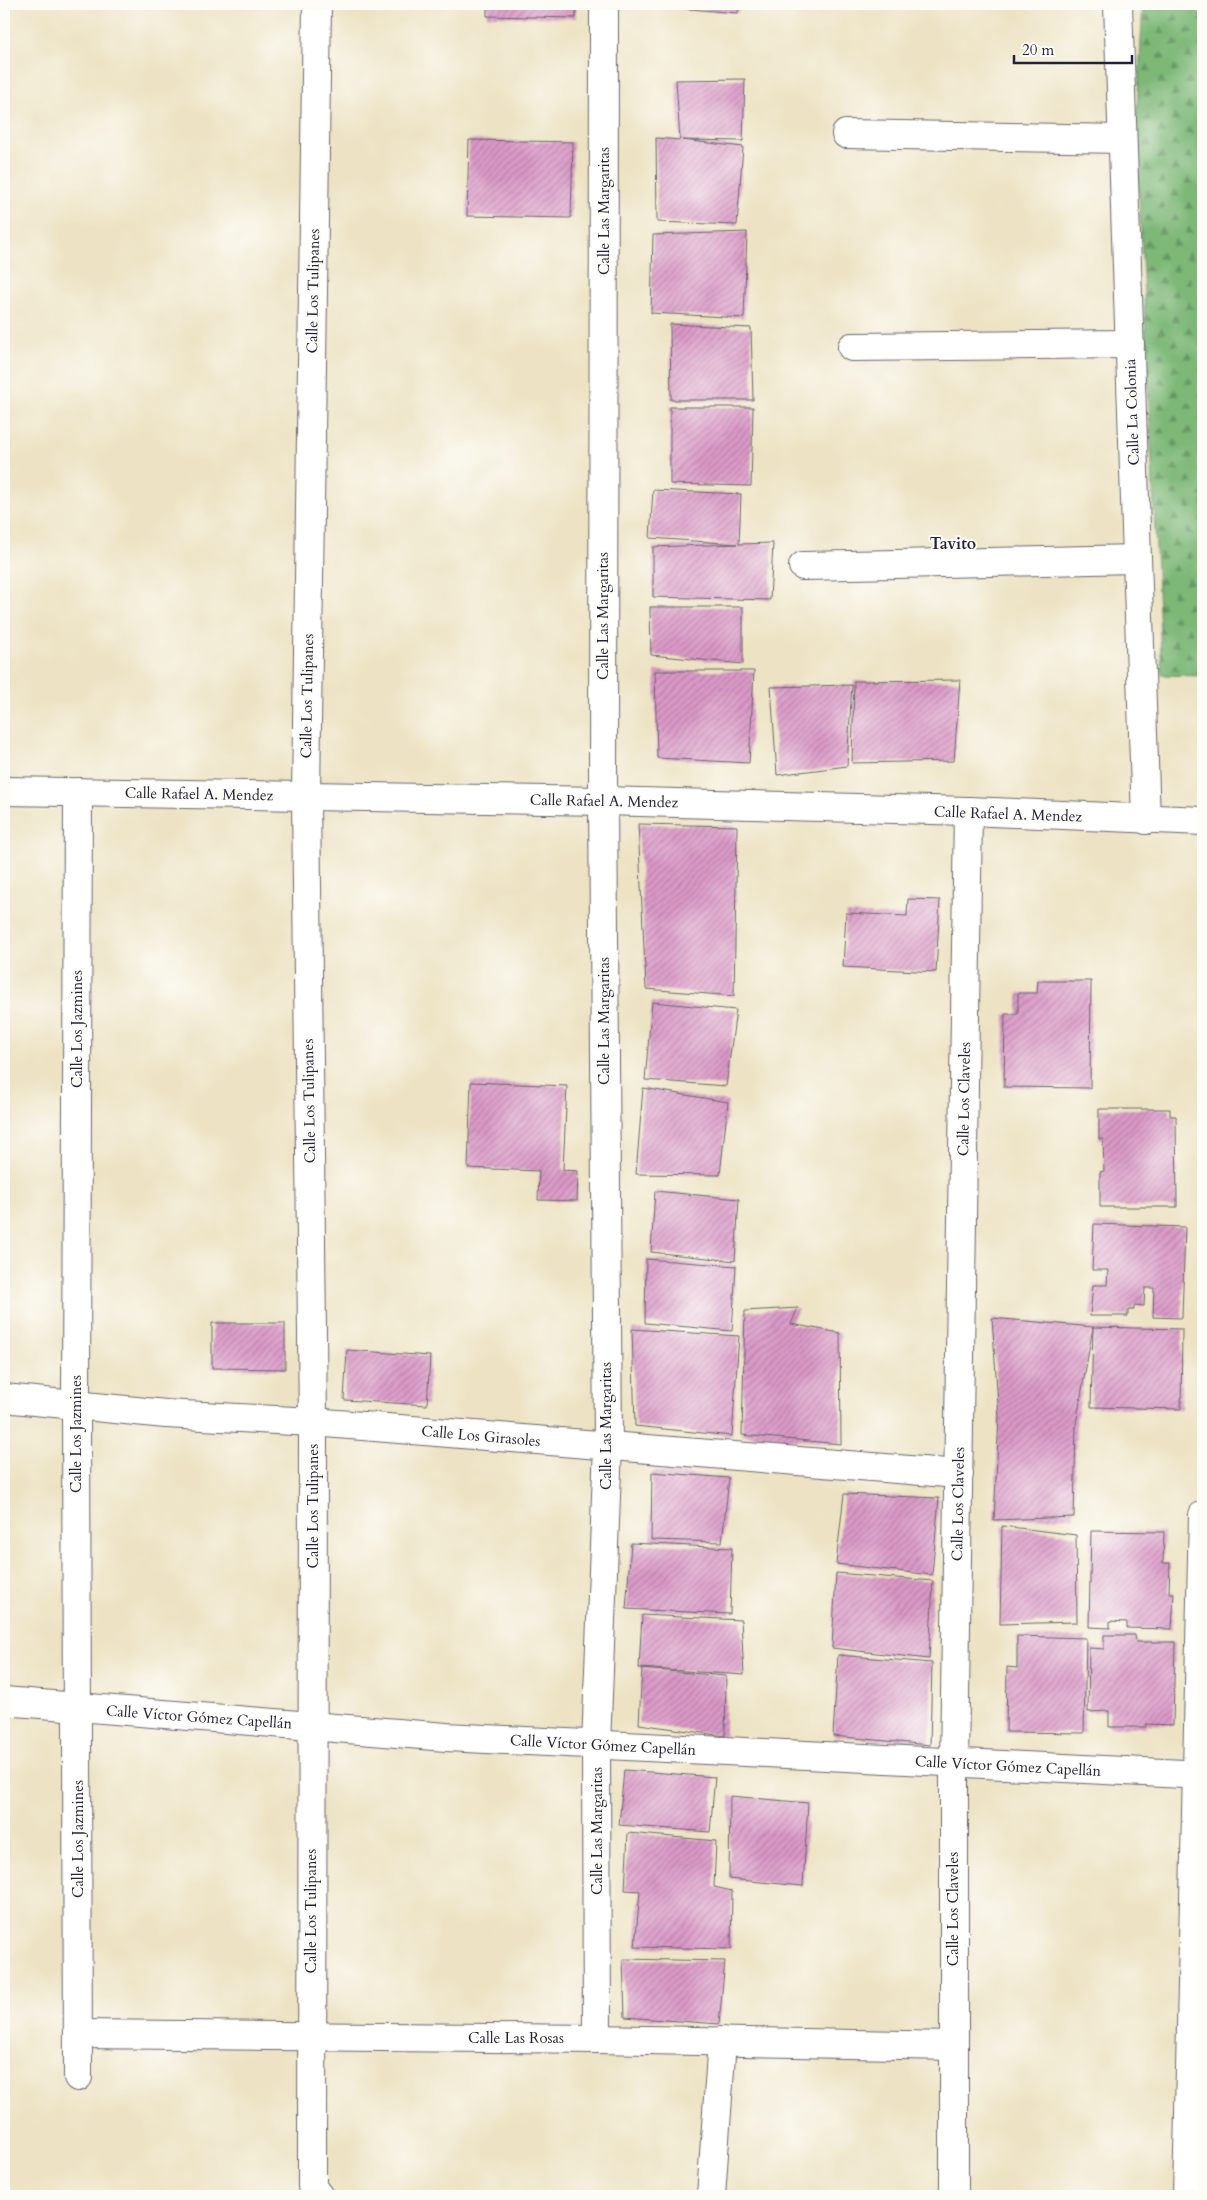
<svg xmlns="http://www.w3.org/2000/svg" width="1207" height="2200" font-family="Cardo,serif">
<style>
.forest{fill:url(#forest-firs);stroke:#506d59}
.building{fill:url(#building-hatch)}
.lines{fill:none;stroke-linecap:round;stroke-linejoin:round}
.minor-casing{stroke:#69666b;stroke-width:30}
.minor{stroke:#fff;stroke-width:28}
.labels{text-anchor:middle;stroke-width:4;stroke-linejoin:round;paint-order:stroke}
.street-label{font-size:15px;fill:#22223b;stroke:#fdfcf7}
.neighbourhood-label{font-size:16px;font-weight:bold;fill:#22223b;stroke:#fdfcf7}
</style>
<defs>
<pattern id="forest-firs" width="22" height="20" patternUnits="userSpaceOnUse" patternTransform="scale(1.25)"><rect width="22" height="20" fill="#7db877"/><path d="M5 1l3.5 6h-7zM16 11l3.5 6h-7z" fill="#669563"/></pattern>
<pattern id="building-hatch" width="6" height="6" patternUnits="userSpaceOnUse" patternTransform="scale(1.25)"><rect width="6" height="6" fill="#db99c7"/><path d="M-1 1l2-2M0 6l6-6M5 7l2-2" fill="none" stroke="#b17ca3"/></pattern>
</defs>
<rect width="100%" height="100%" fill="#fdfcf7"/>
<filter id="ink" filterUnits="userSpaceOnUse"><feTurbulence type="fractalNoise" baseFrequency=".02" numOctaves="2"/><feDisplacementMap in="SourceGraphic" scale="10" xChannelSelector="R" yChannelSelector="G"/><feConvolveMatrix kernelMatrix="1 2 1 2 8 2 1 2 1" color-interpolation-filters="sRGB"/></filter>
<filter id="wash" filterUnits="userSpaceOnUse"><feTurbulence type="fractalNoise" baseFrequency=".0096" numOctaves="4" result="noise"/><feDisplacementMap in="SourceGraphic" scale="20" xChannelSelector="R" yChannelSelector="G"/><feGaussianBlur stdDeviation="1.12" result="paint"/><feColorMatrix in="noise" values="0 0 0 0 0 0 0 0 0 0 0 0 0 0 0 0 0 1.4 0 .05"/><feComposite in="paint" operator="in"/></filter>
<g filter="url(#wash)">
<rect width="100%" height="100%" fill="#ede3c4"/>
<path class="forest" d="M1143,4H1203V676L1162,675L1136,129Z"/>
<g id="blocks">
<g class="building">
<path d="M487,4H576V18L487,16Z"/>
<path d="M652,4H739L738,13L652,6Z"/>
<path d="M745,79L743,141L682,140L743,147L737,225L657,222L656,138L680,140L676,80Z"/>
<path d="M469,140L573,142L571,218L467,216Z"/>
<path d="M747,232L744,318L651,313L653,235Z"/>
<path d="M670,324L751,328L753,400H671Z"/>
<path d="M670,407H753L751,486L670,484Z"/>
<path d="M653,490L741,494L739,544L773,543L770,600L653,597V547L737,544L650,538Z"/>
<path d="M650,607H743V664L651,655Z"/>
<path d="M655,671H754L749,763L657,758Z"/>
<path d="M960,680L954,761L852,763L854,681Z"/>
<path d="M852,685L847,766L777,775L771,687Z"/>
<path d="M638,824L737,826L734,996L646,989Z"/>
<path d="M908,899L940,900L936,972L843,967L846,913L907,916Z"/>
<path d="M1038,981H1091L1090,1088L1004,1087L1005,1014H1018V993H1037Z"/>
<path d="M652,1002L736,1010L726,1086L645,1080Z"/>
<path d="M471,1082L567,1086L563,1170L578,1171L577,1201L538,1200L539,1171L468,1168Z"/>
<path d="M643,1088L728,1102L720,1175L636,1174Z"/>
<path d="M1099,1109H1170V1116H1176L1177,1207H1100V1172L1104,1171L1103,1139H1099Z"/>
<path d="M655,1191L739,1199L735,1261L651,1252Z"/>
<path d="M1094,1224L1185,1227L1182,1318L1153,1317L1154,1288H1145L1144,1306L1134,1305V1310H1128V1316H1090L1093,1285H1107L1108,1270H1092Z"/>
<path d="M646,1259L736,1266L732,1331L645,1323Z"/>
<path d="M798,1308L791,1324L840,1333L841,1444L742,1435L745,1311Z"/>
<path d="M992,1318L1093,1327L1076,1424L1074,1517L994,1520L999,1417Z"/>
<path d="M212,1323H285V1369L212,1368Z"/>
<path d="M1093,1327L1182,1329L1181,1409L1091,1407Z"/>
<path d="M632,1329L739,1336L732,1436L635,1426Z"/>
<path d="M347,1350L430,1356L427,1405L344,1400Z"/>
<path d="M652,1472L729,1478L722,1542L651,1540Z"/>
<path d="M844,1494L939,1498L932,1575L836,1564Z"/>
<path d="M1002,1526L1076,1535L1077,1622L1000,1624Z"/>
<path d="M1091,1531L1164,1532L1163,1563H1170L1169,1593H1174L1172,1629L1127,1628V1622L1110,1621V1628L1089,1627Z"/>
<path d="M631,1543L732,1548L730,1614L626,1609Z"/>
<path d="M836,1573L933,1581L929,1659L832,1648Z"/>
<path d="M642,1615L741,1620L744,1675L639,1668Z"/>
<path d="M1104,1635H1135L1136,1642H1175L1173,1725L1146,1724V1727H1109V1711L1088,1712L1089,1648L1104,1649Z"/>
<path d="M1017,1636L1086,1638L1084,1733L1006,1732L1007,1667L1017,1668Z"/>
<path d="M838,1655L932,1663L930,1745L833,1736Z"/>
<path d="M642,1669L726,1676L725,1736L639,1724Z"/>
<path d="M624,1770L715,1777L710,1832L619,1825Z"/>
<path d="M730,1796L808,1803L803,1886L729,1879Z"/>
<path d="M628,1833L716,1841L714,1887L732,1891L731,1949L635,1947L640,1891L625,1890Z"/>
<path d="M623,1959L725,1961L719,2024L625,2017Z"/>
</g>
</g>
</g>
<g filter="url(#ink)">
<use href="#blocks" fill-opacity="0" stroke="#69666b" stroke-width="1"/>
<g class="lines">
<defs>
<g id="minor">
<path d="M317,4L306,796L313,1422L312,2187L319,2196"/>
<path d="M1118,4L1146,820"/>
<path d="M846,134L1122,139"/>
<path d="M852,347L1130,344"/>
<path d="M803,566L1137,559"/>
<path d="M4,791L603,801L968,811L1203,821"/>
<path d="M78,792L76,1405L78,2077"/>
<path d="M4,1398L166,1414L313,1422L959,1474"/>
<path d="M4,1701L446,1737L1203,1775"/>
<path d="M79,2034L597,2039L953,2046"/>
<path d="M597,2039L596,1745L608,1446L603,801L604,4"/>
<path d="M711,2196L722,2041"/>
<path d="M954,2196V1764L968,811"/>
<path d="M1187,2196L1203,1515"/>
</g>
</defs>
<use href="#minor" class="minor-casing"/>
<use href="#minor" class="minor"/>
</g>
</g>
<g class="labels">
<g class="street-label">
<text transform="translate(604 211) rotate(-90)" y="5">Calle Las Margaritas</text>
<text transform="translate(313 291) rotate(-89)" y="5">Calle Los Tulipanes</text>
<text transform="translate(1132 412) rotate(-92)" y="5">Calle La Colonia</text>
<text transform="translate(603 616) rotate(-90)" y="5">Calle Las Margaritas</text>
<text transform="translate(307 696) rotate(-89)" y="5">Calle Los Tulipanes</text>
<text transform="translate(199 794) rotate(1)" y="5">Calle Rafael A. Mendez</text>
<text transform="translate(604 801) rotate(1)" y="5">Calle Rafael A. Mendez</text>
<text transform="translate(1008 814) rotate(2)" y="5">Calle Rafael A. Mendez</text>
<text transform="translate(604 1021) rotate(-90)" y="5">Calle Las Margaritas</text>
<text transform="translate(77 1029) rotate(-90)" y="5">Calle Los Jazmines</text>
<text transform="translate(964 1099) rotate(-89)" y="5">Calle Los Claveles</text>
<text transform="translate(309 1101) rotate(-91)" y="5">Calle Los Tulipanes</text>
<text transform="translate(606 1426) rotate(-90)" y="5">Calle Las Margaritas</text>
<text transform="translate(76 1434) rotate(-90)" y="5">Calle Los Jazmines</text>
<text transform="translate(481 1436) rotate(5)" y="5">Calle Los Girasoles</text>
<text transform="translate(958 1504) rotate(-89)" y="5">Calle Los Claveles</text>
<text transform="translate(313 1506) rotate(-90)" y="5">Calle Los Tulipanes</text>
<text transform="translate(199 1717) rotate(4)" y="5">Calle Víctor Gómez Capellán</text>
<text transform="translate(603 1745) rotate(3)" y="5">Calle Víctor Gómez Capellán</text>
<text transform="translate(1008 1766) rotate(3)" y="5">Calle Víctor Gómez Capellán</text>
<text transform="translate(597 1831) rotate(-90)" y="5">Calle Las Margaritas</text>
<text transform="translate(78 1839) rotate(-90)" y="5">Calle Los Jazmines</text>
<text transform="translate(953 1909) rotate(-90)" y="5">Calle Los Claveles</text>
<text transform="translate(311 1911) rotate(-90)" y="5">Calle Los Tulipanes</text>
<text x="516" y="2043">Calle Las Rosas</text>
</g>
<g class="neighbourhood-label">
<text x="953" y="549">Tavito</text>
</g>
</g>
<rect width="1207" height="2200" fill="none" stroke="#fdfcf7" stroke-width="20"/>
<path d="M1014 55v8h118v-8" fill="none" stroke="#22223b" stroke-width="2.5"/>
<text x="1022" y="55" font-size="15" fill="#22223b" stroke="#fdfcf7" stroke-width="4" paint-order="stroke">20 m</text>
</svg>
